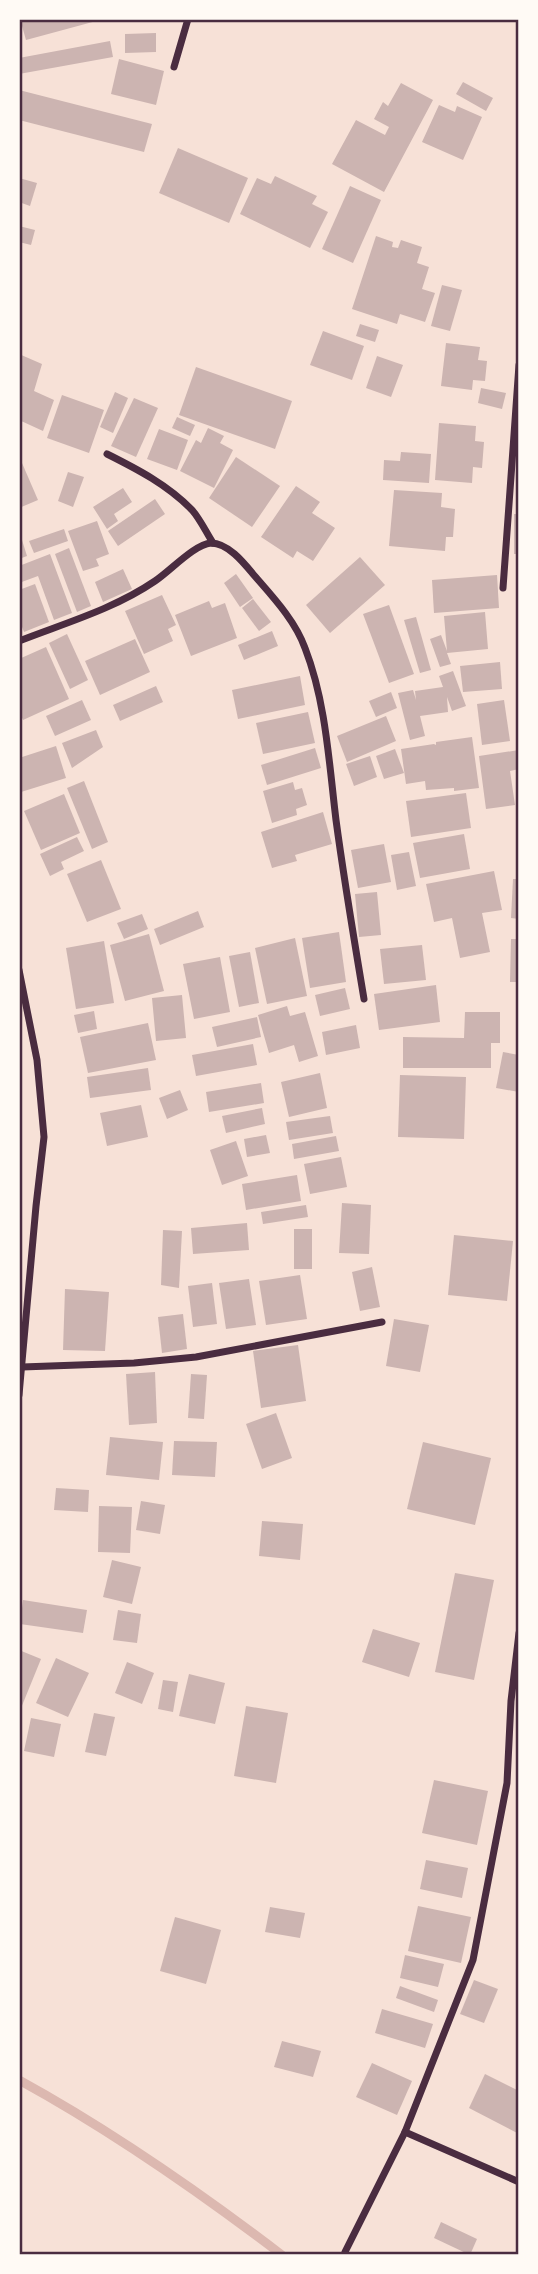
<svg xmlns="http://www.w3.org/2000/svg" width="538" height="2274" font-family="'Space Grotesk',sans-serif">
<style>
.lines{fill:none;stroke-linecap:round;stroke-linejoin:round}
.stream{stroke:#dcb8b0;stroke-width:9}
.building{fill:#ccb4b1}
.minor{stroke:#4a2c40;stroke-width:7}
.neatline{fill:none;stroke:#4a2c40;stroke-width:2.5}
</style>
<rect width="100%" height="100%" fill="#f7e1d7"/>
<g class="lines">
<path class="stream" d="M19,2080C112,2131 198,2191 282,2255"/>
</g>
<g class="building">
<path d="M20,19H100V20L26,40Z"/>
<path d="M156,33V52L125,53V34Z"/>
<path d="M110,41L113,57L19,74V58Z"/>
<path d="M119,59L164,71L156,105L111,94Z"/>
<path d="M463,82L493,98L486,111L456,94Z"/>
<path d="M401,83L433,100L384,192L332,164L356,120L385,135L389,127L374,119L383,102L388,106Z"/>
<path d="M19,90L152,124L144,152L19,120Z"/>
<path d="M439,105L455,112L457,106L482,117L463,160L422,142Z"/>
<path d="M178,148L248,178L229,223L159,193Z"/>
<path d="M275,176L317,196L312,204L328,212L310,248L240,214L257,178L271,184Z"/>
<path d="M19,178L37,183L30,206L19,202Z"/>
<path d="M350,186L381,200L353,263L322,249Z"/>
<path d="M19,226L35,230L31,245L19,242Z"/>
<path d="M376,236L393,242L392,247L398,248L401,240L422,247L417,263L429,267L422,289L435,293L425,322L400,314L397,324L352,309Z"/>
<path d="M442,285L462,290L450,331L431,326Z"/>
<path d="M360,324L379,330L375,342L356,336Z"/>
<path d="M323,331L364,346L352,380L310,365Z"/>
<path d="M446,343L480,347L478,360L487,361L485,381L473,380L472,390L441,386Z"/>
<path d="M19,354L42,364L34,391L54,400L43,431L19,420Z"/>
<path d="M377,356L403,365L391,397L366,388Z"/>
<path d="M196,367L292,401L275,449L179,415Z"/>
<path d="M481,388L506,393L502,409L478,403Z"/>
<path d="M115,392L128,398L113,433L100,427Z"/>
<path d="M62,395L104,410L89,453L47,438Z"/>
<path d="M134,398L158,408L136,457L111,446Z"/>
<path d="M177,417L195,425L190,436L172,428Z"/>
<path d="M439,423L476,426L475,441L484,442L482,468L473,467L472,483L435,480Z"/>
<path d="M208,428L224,436L220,443L233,450L214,488L180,471L196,440L201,443Z"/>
<path d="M159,429L188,440L177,470L147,459Z"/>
<path d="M401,452L431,454L429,483L383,480L384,460L400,461Z"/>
<path d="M236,457L280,486L252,527L209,498Z"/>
<path d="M22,463L38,500L19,508V464Z"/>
<path d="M68,472L84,477L73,507L58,501Z"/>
<path d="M296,486L320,502L312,513L335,528L313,561L297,551L293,558L261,537Z"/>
<path d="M123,488L132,502L114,514L118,521L107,529L93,507Z"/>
<path d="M394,490L442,493L441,507L455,509L453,537H446L445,551L389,546Z"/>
<path d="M155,499L165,514L118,546L108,531Z"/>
<rect x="514" y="514" width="5" height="40"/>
<path d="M97,521L109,554L96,559L99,566L83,571L68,531Z"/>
<path d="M64,529L68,541L34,553L29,541Z"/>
<path d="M22,540L27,556L19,559V541Z"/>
<path d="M69,548L91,606L77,612L55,554Z"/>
<path d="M50,554L72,613L54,620L38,576L19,583V566Z"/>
<path d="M360,557L385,585L330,633L306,605Z"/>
<path d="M123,569L132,589L103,602L95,582Z"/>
<path d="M236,574L253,598L240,607L224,583Z"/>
<path d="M497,575L499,608L434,613L432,580Z"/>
<path d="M35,584L49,622L24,632L19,619V590Z"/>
<path d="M162,595L176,625L168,629L173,641L144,654L125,611Z"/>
<path d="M253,599L271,622L259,631L242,608Z"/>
<path d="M209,601L212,608L225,603L237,638L191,656L175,615Z"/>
<path d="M389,605L414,674L389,683L363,614Z"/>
<path d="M485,612L488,649L447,653L451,664L440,667L430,639L441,635L447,651L444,616Z"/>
<path d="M416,617L431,670L420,673L404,620Z"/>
<path d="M272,631L278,646L244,660L238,645Z"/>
<path d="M67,634L88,680L70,689L49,643Z"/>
<path d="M135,639L150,672L100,695L85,661Z"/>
<path d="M46,647L69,699L23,720L19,711V659Z"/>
<path d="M500,662L502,689L463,692L460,666Z"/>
<path d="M453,671L466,706L452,711L447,697L448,712L420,716L425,736L410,740L398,693L413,690L416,700L415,691L443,687L439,676Z"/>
<path d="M300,676L305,705L238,719L232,690Z"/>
<path d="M156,686L163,702L120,721L113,705Z"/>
<path d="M391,692L397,708L376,717L369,701Z"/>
<path d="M82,700L91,720L55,736L46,716Z"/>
<path d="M504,700L510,741L482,745L477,704Z"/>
<path d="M308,712L315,743L263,754L256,723Z"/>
<path d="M386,716L396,741L347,762L337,736Z"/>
<path d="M96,730L103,747L72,768L62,743Z"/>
<path d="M472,737L479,788L454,791V788L426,790L425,781L406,784L401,749L434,744L436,745V742Z"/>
<path d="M56,746L66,778L21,792L19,786V758Z"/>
<path d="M315,748L321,768L267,785L261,765Z"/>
<path d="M395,749L404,773L384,779L376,756Z"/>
<path d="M519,750V769L510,771L515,805L486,809L479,756Z"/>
<path d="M370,756L377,777L354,786L346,764Z"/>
<path d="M84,781L108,842L92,849L67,788Z"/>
<path d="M293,782L295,790L302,788L307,805L296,809L297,815L272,823L263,791Z"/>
<path d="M466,793L471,828L411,837L406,801Z"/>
<path d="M64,794L80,833L41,850L24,811Z"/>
<path d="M323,812L332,844L295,855L297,861L272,868L261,832Z"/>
<path d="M464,834L470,869L420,878L413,843Z"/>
<path d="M77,837L84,851L61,862L64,869L50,876L40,854Z"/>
<path d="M384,844L391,882L358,888L351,850Z"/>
<path d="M409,852L416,886L397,890L391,855Z"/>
<path d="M101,860L121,909L87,922L67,874Z"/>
<path d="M494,871L502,910L482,913L490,952L460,958L452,918L434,922L426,884Z"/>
<path d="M513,879H519V919L511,918Z"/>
<path d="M377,892L381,935L359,937L355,894Z"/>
<path d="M198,911L204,927L160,945L154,929Z"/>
<path d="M142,914L148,929L124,939L117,923Z"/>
<path d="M339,932L346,982L310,988L302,938Z"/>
<path d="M149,934L164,991L125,1001L110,945Z"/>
<path d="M295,938L307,996L267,1004L255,948Z"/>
<path d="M511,939H519V982H510Z"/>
<path d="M104,941L114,1003L76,1009L66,948Z"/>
<path d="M422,945L426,980L384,984L380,949Z"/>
<path d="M250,952L259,1003L239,1007L229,956Z"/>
<path d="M220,957L230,1012L194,1019L183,964Z"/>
<path d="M436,985L440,1022L379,1030L374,994Z"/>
<path d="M345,988L350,1009L320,1016L315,995Z"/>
<path d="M182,995L186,1038L156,1041L152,998Z"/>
<path d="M287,1006L290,1016L305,1012L318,1056L299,1062L294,1045L269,1053L258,1015Z"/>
<path d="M94,1011L97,1029L78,1033L74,1015Z"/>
<path d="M465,1012H500V1043H491V1068H403V1037L464,1038Z"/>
<path d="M257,1017L261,1037L217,1047L212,1027Z"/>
<path d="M148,1023L156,1060L88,1073L80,1037Z"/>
<path d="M356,1025L360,1048L326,1055L322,1032Z"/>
<path d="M253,1044L257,1065L196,1076L192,1055Z"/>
<path d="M503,1052L519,1055V1092L496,1088Z"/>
<path d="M148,1068L151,1090L90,1098L87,1077Z"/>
<path d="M320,1073L327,1108L289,1117L281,1082Z"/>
<path d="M400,1075L466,1077L464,1139L398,1137Z"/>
<path d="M261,1083L264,1103L209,1112L206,1092Z"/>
<path d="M180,1090L188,1110L167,1119L159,1098Z"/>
<path d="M141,1105L148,1137L107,1146L100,1113Z"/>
<path d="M262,1108L265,1124L226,1133L222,1116Z"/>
<path d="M330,1116L333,1133L289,1140L286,1122Z"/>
<path d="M266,1135L270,1153L247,1157L244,1139Z"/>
<path d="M336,1136L339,1151L294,1159L292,1144Z"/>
<path d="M236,1141L248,1176L222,1185L210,1150Z"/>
<path d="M341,1157L347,1187L310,1194L304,1164Z"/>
<path d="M297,1175L301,1201L246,1210L242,1184Z"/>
<path d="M342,1203L371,1205L369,1254L339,1253Z"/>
<path d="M306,1205L308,1217L263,1224L261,1212Z"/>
<path d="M247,1223L249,1250L193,1254L191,1228Z"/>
<rect x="294" y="1229" width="18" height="40"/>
<path d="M163,1230L182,1231L179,1288L161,1285Z"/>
<path d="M454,1235L513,1241L507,1301L448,1295Z"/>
<path d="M372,1267L380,1307L360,1311L352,1272Z"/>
<path d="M300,1275L307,1319L266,1325L259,1281Z"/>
<path d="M249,1279L256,1325L226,1329L219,1283Z"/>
<path d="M212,1283L217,1324L193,1327L188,1286Z"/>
<path d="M65,1289L109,1292L105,1351L63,1350Z"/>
<path d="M183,1314L187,1349L162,1353L158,1317Z"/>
<path d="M394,1319L429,1325L420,1372L386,1366Z"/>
<path d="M298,1345L306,1401L261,1408L253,1351Z"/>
<path d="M155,1372L157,1423L129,1425L126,1374Z"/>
<path d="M191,1374L207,1375L204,1419L188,1418Z"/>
<path d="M276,1413L292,1458L262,1469L246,1424Z"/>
<path d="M110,1437L163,1442L159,1480L106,1475Z"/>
<path d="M174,1441L217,1442L215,1477L172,1475Z"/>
<path d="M423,1442L491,1458L475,1525L407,1509Z"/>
<path d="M56,1488L89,1490L88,1512L54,1510Z"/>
<path d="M141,1501L165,1505L160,1534L136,1530Z"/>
<path d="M99,1506L132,1507L130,1553L98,1552Z"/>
<path d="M262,1521L303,1524L300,1560L259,1556Z"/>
<path d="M112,1560L141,1567L132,1604L103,1597Z"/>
<path d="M455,1573L494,1580L474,1680L435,1672Z"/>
<path d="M23,1600L87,1610L83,1633L20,1624Z"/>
<path d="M118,1610L141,1614L137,1643L113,1640Z"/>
<path d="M373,1629L420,1643L409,1677L362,1662Z"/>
<path d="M19,1650L41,1659L19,1713Z"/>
<path d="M56,1658L89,1673L68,1717L36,1703Z"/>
<path d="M127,1662L154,1673L142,1704L115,1693Z"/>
<path d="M189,1674L225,1683L215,1724L179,1716Z"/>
<path d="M163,1680L178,1682L173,1712L158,1709Z"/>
<path d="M246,1706L288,1713L276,1783L234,1776Z"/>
<path d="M94,1713L115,1717L106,1756L85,1752Z"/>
<path d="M31,1718L61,1724L54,1757L24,1751Z"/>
<path d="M434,1780L488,1791L477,1845L422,1833Z"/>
<path d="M426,1860L468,1868L462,1898L420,1889Z"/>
<path d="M418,1906L471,1917L461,1963L408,1951Z"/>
<path d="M270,1907L305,1913L300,1938L265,1932Z"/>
<path d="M175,1917L221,1930L206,1984L160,1971Z"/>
<path d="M405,1955L444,1964L438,1987L400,1978Z"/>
<path d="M474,1980L498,1989L484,2023L460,2014Z"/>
<path d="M400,1986L438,2000L434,2012L396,1998Z"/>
<path d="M382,2009L433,2024L425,2048L375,2033Z"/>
<path d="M282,2041L321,2051L313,2077L274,2067Z"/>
<path d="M372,2063L412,2081L397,2115L356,2097Z"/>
<path d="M485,2074L519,2091V2134L469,2108Z"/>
<path d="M441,2222L477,2239L470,2255L434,2238Z"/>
</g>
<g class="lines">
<g class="minor">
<path d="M174,67L188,19"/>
<path d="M107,454C137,469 168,485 192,510C200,519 206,532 213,543"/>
<path d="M503,588L519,365"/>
<path d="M19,641C65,623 114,609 155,581C170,571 195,544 211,543C228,543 244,563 253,574C272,596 295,620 305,648C326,702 329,763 336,820C344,880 354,939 364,999"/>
<path d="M19,970L37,1060L44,1137L36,1206L19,1395"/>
<path d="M22,1367L134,1363L196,1357L382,1322"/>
<path d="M405,2132L519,2182"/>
<path d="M345,2252L405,2132L473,1960L507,1783L511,1701L519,1633"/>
</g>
</g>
<rect width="538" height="2274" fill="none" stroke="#fffaf5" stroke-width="42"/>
<rect x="21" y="21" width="496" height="2232" class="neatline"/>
</svg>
